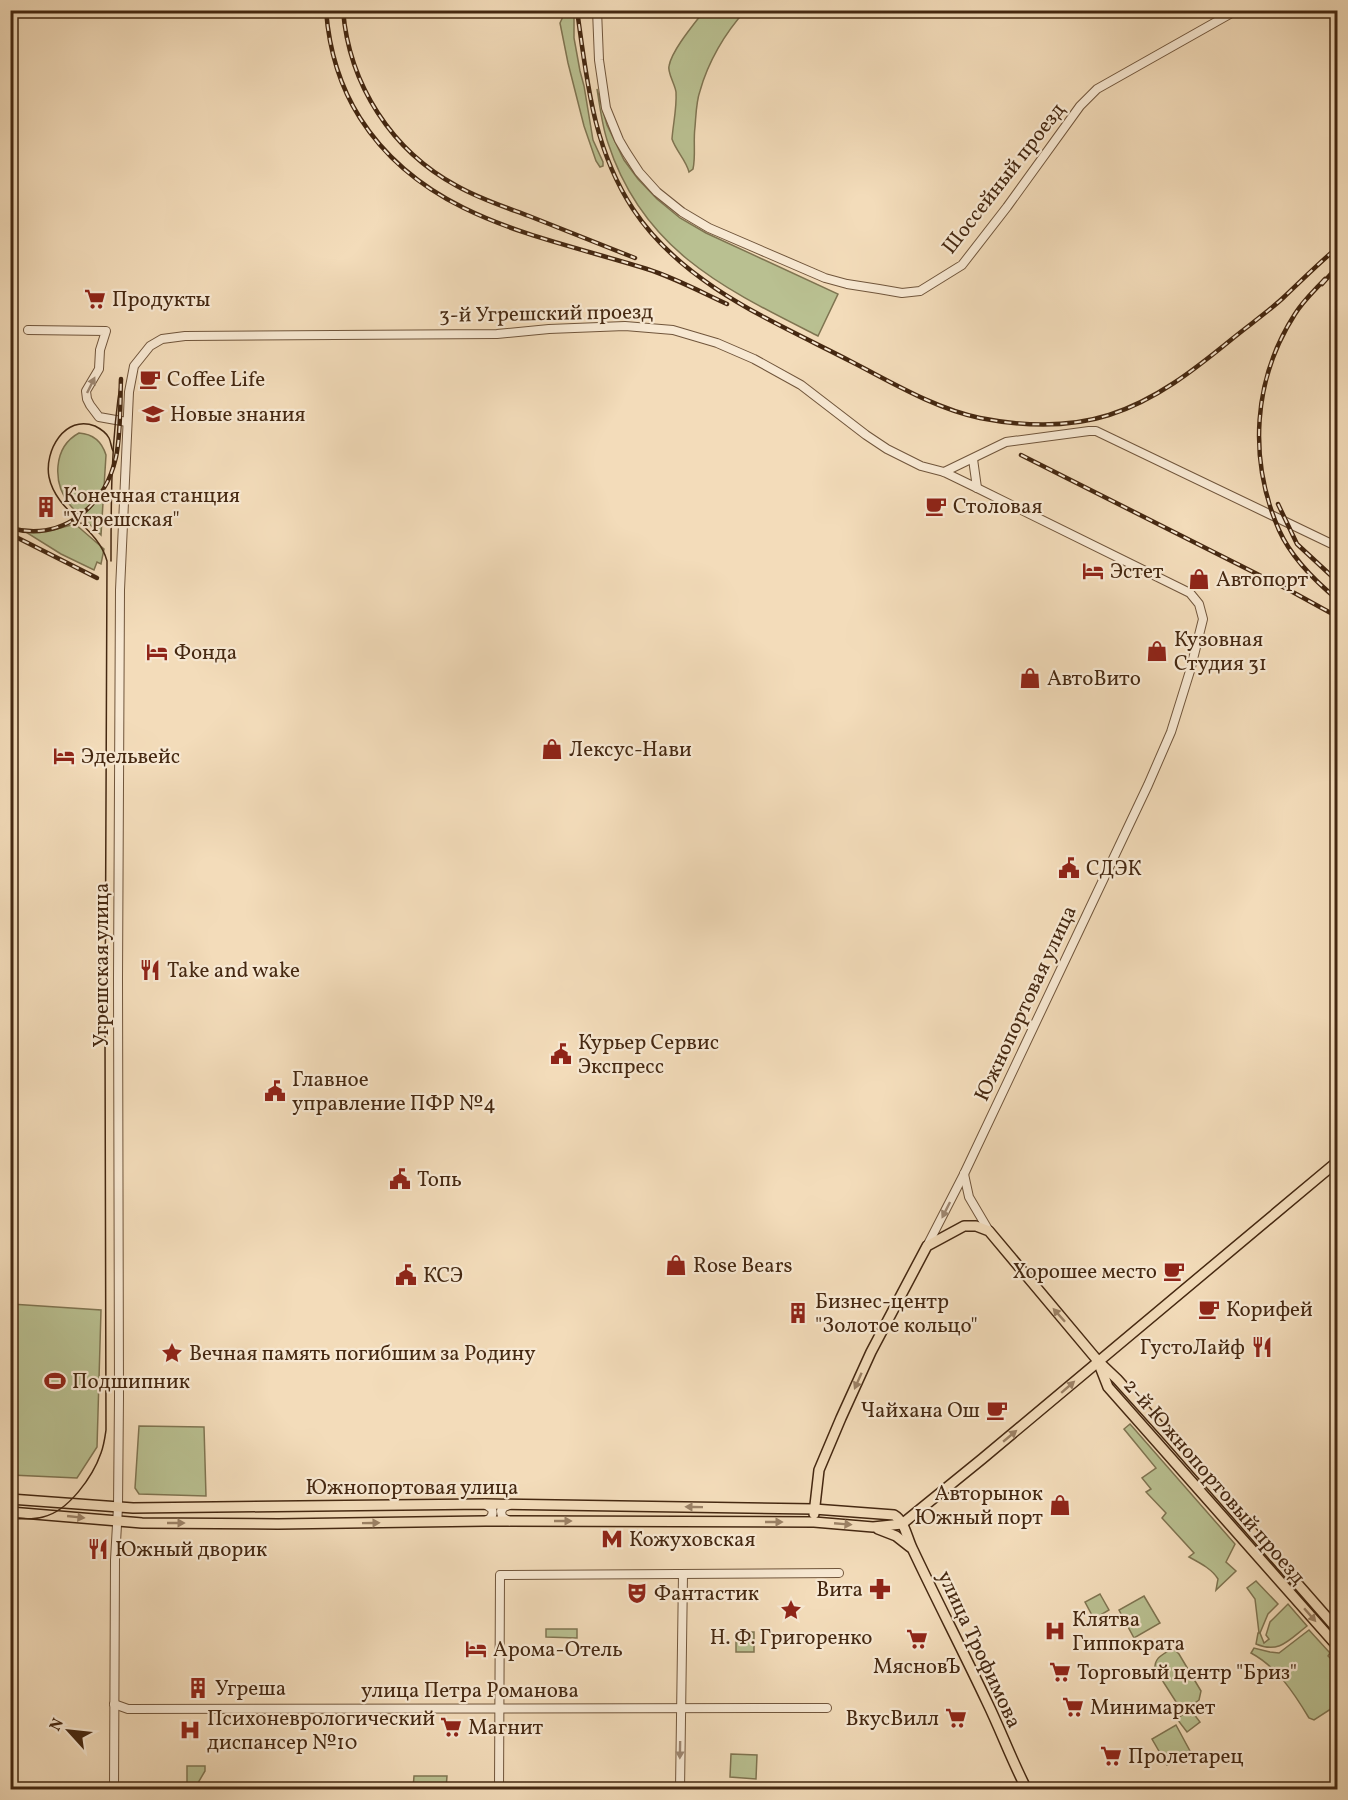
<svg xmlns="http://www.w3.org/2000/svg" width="1348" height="1800" font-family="Vollkorn,serif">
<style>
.green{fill:#b9c091;stroke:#7f7451;stroke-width:1.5}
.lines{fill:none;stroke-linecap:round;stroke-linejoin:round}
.minor-casing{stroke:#70553b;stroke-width:10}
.major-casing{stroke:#452811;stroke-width:12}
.minor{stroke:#f7e8d2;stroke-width:8}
.major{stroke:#f3dcba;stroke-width:9}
.tram{stroke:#452811;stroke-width:1.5}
.rail-casing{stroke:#452811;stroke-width:4.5}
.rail{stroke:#f7e8d2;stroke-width:2;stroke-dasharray:7;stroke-linecap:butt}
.oneway{fill:#9e8872}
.oneway2{fill:#9c8266}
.labels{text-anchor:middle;stroke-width:4.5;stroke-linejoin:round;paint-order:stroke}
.street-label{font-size:21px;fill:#452811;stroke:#f7e8d2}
.poi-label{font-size:21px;fill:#452811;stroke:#f7e8d2;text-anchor:start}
</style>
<rect width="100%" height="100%" fill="#f3dcba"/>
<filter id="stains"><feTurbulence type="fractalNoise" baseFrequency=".00333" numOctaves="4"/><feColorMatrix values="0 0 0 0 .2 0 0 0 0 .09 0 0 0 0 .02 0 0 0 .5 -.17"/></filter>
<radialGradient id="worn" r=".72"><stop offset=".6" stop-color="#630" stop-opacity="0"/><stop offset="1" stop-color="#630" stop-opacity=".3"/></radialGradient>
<g class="green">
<path d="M566,10L574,11V38L580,71L584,86L593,140L603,162V166L600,167L596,161L584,126L568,63L560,23Z"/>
<path d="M704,11H745C725,33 708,62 700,91C696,102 696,116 695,127C693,142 696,155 693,169L689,172C686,160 676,151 672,139C673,124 677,108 676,92C675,84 667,72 669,66C672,50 694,24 704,11Z"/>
<path d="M597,89L607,125L624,160L638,179L657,199L680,218L706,233L838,294L818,336C725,289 643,251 608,143C602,126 600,107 597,89Z"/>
<path d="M79,433C94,434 102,442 106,455L101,535C91,525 79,516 70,505C52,483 53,447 79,433Z"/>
<path d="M75,524L104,549L101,564L97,562L94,570L61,554L24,531L53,530Z"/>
<path d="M11,1304L101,1310L97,1447L77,1478L11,1475Z"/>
<path d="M1130,1424L1235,1544L1226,1562L1236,1571L1216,1590L1218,1579C1212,1569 1200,1563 1189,1557L1194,1553L1162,1518L1166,1513L1146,1492L1151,1489L1142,1478L1156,1468L1124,1429Z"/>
<path d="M139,1426L204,1427L206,1496L139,1494L135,1488Z"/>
<path d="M1256,1581L1278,1604L1268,1614L1260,1633L1264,1643L1269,1639L1266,1635L1270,1622L1288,1604L1307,1626C1289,1640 1279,1654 1256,1644L1258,1633H1259L1255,1599L1247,1588Z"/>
<path d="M1100,1594L1109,1610L1094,1619L1085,1602Z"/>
<path d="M1144,1596L1160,1623L1134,1638L1119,1610Z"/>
<path d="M546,1629H577V1638L546,1637Z"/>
<path d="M1309,1630L1330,1653L1328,1656L1338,1666L1337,1705L1314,1720L1309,1718C1294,1693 1277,1667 1251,1653L1254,1648L1270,1652L1279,1653Z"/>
<rect x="736" y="1632" width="18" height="20"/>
<path d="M1170,1650H1175L1179,1654L1201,1691L1199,1700C1192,1705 1186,1712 1178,1705L1155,1669C1154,1658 1162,1655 1170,1650Z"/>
<path d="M1190,1709L1200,1722L1187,1732L1177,1719Z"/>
<path d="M1176,1725L1190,1751L1167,1765L1152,1739Z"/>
<path d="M731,1754L757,1755L756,1779L730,1777Z"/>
<path d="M187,1766H205V1771L195,1788L187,1789Z"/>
<path d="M414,1776H447L446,1789H413Z"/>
</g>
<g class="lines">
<defs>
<g id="minor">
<path d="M597,10L599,60L606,108L619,140L626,152L639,172L657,192L682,212L709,228L825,278L847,284L879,289L902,293L920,291L962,265L1007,207L1080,106L1097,89L1237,10"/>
<path d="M28,330L106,331L100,350L99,369L86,391L87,399L90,405L99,417L127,422"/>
<path d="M973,459L977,488"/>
<path d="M944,472L1006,442L1089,431H1096L1338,547"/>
<path d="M964,1174L969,1197L989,1231"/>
<path d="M485,1521C491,1519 494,1515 492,1509L485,1504"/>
<path d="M509,1521L502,1517L501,1511L504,1507L509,1505"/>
<path d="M114,1704L128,1709L827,1708"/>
<path d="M114,1790L115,1560L118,1507L119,1397L118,979L120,590L129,392L134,366L150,346L162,339L185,336L497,334L549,329L625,326L673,330L717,343L754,359L801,385L866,435L887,449L921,466L944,472L977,488L1190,593L1199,604L1203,619L1190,671L1171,732L1148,785L964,1174L927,1246"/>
<path d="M499,1790L500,1575L839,1573"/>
<path d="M680,1790L683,1574"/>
</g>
<g id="major">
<path d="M1099,1364L1108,1387L1338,1647"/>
<path d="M10,1499L133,1508L485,1504L814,1509L894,1515C905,1521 907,1539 913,1550C937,1601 963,1651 987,1702C1001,1731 1012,1761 1027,1790"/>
<path d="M10,1512L142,1523L278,1524L485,1521L814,1522L873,1527L902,1524L982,1459L1338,1161"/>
<path d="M814,1514L819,1470L841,1418L871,1352L927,1246L964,1226H976L989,1231L1098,1361L1117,1379L1170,1438L1338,1630"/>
<path d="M878,1529L896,1536L910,1547"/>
</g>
</defs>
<use href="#minor" class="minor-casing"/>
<use href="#major" class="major-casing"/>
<use href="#minor" class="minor"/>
<use href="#major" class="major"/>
<g class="tram">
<path d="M111,561C111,500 111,439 121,379"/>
<path d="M10,1518C21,1519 33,1520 43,1517C69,1511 93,1476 101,1453C104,1445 105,1437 106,1430L105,1041L107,561C98,527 56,512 49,477C44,451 65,414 95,426C101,429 106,432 109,438C111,442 111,447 113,451"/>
</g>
<defs>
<g id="rail">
<path d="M326,10C329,49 339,85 360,118C424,219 542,236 647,269C675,278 701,292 727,304"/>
<path d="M343,10C349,85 392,151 457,186C480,199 505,207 529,216C564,230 599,244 635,258"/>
<path d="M577,10C587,81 593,148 633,209C683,285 773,321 852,362C893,383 934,408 980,418C1021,426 1068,428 1109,415C1156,400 1194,370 1232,339C1249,325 1268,312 1284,297C1302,280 1319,263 1338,247"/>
<path d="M1325,279C1315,290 1303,301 1295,314C1253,379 1248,459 1279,530C1291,557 1315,581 1338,600"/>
<path d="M1322,284L1338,266"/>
<path d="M1021,455L1289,590L1338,617"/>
<path d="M1278,504L1297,544L1338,582"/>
<path d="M10,528C62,542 105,507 116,457C121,433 120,404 121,379"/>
<path d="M10,534L97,578"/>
</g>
</defs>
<use href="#rail" class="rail-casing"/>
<use href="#rail" class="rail"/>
</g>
<defs><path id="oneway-solid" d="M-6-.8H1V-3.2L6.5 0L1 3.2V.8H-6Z" transform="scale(1.5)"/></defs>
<g class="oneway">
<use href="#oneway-solid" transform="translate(91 385) rotate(-64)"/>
<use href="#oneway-solid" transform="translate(946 1210) rotate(117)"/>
<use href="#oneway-solid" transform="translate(680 1750) rotate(91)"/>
</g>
<g class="oneway2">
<use href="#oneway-solid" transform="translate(1059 1315) rotate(-132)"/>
<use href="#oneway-solid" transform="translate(858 1381) rotate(114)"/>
<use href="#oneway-solid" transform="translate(1068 1387) rotate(-41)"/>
<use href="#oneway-solid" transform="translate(1010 1436) rotate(-40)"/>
<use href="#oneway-solid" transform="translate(694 1507) rotate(-179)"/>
<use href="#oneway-solid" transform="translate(76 1517) rotate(6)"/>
<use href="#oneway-solid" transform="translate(563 1521)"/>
<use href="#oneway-solid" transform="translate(774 1522)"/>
<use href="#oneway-solid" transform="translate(176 1523)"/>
<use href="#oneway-solid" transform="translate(371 1523) rotate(-1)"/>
<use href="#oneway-solid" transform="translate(843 1524) rotate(5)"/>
<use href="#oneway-solid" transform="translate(1310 1615) rotate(49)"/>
</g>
<defs>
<symbol id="supermarket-bare" viewBox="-9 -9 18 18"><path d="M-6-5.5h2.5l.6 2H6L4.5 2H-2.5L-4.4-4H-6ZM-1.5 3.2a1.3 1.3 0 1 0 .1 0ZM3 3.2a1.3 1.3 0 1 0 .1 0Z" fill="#8f2418" stroke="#f7e8d2" stroke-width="2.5" paint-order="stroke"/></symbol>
<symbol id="cafe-bare" viewBox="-9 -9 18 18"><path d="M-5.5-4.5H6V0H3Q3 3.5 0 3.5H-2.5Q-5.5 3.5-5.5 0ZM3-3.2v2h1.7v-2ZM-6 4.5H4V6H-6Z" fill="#8f2418" stroke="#f7e8d2" stroke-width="2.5" paint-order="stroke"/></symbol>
<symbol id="university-bare" viewBox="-9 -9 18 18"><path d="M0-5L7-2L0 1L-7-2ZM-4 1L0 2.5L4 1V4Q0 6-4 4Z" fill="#8f2418" stroke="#f7e8d2" stroke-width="2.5" paint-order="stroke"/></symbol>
<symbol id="building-bare" viewBox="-9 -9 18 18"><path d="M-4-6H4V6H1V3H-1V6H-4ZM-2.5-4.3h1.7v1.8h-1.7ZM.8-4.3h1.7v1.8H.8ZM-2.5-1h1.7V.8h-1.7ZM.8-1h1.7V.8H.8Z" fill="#8f2418" stroke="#f7e8d2" stroke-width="2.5" paint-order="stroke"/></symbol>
<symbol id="hotel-bare" viewBox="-9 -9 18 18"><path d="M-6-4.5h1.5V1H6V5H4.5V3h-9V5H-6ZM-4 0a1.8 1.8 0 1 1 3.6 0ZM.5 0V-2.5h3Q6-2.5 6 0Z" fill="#8f2418" stroke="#f7e8d2" stroke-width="2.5" paint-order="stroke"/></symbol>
<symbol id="shop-bare" viewBox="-9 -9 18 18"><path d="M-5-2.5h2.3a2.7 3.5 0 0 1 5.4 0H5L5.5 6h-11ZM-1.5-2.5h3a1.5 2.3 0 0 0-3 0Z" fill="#8f2418" stroke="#f7e8d2" stroke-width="2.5" paint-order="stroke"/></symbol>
<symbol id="civic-bare" viewBox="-9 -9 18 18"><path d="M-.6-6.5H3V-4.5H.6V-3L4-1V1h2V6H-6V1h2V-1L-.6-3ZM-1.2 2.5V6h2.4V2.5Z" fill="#8f2418" stroke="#f7e8d2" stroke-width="2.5" paint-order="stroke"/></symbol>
<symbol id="restaurant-bare" viewBox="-9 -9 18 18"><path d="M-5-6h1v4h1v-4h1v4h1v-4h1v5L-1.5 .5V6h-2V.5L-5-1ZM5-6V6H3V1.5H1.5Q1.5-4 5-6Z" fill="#8f2418" stroke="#f7e8d2" stroke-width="2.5" paint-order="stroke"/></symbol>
<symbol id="sight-bare" viewBox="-9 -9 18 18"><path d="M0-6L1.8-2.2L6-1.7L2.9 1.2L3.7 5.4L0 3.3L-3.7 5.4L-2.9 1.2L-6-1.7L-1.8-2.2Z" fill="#8f2418" stroke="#f7e8d2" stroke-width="2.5" paint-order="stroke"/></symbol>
<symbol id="stadium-bare" viewBox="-9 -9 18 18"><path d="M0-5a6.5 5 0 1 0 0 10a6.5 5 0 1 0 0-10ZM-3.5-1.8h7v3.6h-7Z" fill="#8f2418" stroke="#f7e8d2" stroke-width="2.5" paint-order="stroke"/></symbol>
<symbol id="metro-bare" viewBox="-9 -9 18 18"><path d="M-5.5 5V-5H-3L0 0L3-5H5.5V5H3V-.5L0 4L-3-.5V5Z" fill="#8f2418" stroke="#f7e8d2" stroke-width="2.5" paint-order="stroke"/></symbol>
<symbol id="pharmacy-bare" viewBox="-9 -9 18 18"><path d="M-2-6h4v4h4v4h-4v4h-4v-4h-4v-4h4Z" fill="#8f2418" stroke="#f7e8d2" stroke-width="2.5" paint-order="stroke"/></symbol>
<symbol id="theatre-bare" viewBox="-9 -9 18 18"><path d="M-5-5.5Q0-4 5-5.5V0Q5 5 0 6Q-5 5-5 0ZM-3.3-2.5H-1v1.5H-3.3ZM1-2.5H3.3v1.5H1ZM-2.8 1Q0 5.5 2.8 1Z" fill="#8f2418" stroke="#f7e8d2" stroke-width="2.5" paint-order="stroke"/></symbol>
<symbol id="hospital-bare" viewBox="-9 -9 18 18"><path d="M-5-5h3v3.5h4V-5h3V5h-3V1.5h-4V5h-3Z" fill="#8f2418" stroke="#f7e8d2" stroke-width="2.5" paint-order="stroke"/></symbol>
</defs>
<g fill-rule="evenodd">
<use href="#supermarket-bare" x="80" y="284" width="30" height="30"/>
<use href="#cafe-bare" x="135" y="364" width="30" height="30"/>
<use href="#university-bare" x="138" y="399" width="30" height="30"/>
<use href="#cafe-bare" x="921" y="491" width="30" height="30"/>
<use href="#building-bare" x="31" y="492" width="30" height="30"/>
<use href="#hotel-bare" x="1078" y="556" width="30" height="30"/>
<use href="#shop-bare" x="1184" y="564" width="30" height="30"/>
<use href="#shop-bare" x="1142" y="636" width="30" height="30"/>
<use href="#hotel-bare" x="142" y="637" width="30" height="30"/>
<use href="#shop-bare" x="1015" y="663" width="30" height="30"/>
<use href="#shop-bare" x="537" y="734" width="30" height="30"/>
<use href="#hotel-bare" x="49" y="741" width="30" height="30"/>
<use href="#civic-bare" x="1054" y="853" width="30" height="30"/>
<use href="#restaurant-bare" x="135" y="955" width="30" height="30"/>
<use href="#civic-bare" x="546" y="1039" width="30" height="30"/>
<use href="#civic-bare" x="260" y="1076" width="30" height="30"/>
<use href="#civic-bare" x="385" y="1164" width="30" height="30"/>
<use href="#shop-bare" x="661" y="1250" width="30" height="30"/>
<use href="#cafe-bare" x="1159" y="1256" width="30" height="30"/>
<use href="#civic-bare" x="391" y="1260" width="30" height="30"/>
<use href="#cafe-bare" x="1194" y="1294" width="30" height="30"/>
<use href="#building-bare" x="783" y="1298" width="30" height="30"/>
<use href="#restaurant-bare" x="1247" y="1332" width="30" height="30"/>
<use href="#sight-bare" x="157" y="1338" width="30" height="30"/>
<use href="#stadium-bare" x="40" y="1366" width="30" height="30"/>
<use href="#cafe-bare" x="982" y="1395" width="30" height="30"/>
<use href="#shop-bare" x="1045" y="1490" width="30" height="30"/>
<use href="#metro-bare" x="597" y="1524" width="30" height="30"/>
<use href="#restaurant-bare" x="83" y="1534" width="30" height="30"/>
<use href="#pharmacy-bare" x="865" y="1574" width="30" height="30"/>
<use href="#theatre-bare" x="622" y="1578" width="30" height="30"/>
<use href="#sight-bare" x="776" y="1595" width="30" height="30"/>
<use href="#hospital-bare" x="1040" y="1616" width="30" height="30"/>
<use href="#supermarket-bare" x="902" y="1624" width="30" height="30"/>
<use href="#hotel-bare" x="461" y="1634" width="30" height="30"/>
<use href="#supermarket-bare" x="1045" y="1657" width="30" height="30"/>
<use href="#building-bare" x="183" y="1673" width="30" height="30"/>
<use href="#supermarket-bare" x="1058" y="1692" width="30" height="30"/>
<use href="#supermarket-bare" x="941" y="1703" width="30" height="30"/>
<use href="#supermarket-bare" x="436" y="1712" width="30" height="30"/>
<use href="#hospital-bare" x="175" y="1715" width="30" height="30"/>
<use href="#supermarket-bare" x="1096" y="1741" width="30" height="30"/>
</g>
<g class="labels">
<g class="street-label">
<text transform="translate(1003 178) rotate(-52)" y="7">Шоссейный проезд</text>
<text transform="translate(546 313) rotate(-1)" y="7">3-й Угрешский проезд</text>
<text transform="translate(101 965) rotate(-90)" y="7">Угрешская улица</text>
<text transform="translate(1025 1003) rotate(-65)" y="7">Южнопортовая улица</text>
<text transform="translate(1215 1481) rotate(49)" y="7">2-й Южнопортовый проезд</text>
<text x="412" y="1494">Южнопортовая улица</text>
<text transform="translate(980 1649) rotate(65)" y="7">улица Трофимова</text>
<text x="470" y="1697">улица Петра Романова</text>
</g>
<g class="poi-label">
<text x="112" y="306">Продукты</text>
<text x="167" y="386">Coffee Life</text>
<text x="170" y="421">Новые знания</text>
<text x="63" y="502">Конечная станция<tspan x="63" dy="24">"Угрешская"</tspan></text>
<text x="953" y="513">Столовая</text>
<text x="1110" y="578">Эстет</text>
<text x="1216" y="586">Автопорт</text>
<text x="1174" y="646">Кузовная<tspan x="1174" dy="24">Студия 31</tspan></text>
<text x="174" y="659">Фонда</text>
<text x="1047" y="685">АвтоВито</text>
<text x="569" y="756">Лексус-Нави</text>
<text x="81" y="763">Эдельвейс</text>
<text x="1086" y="875">СДЭК</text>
<text x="167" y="977">Take and wake</text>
<text x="578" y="1049">Курьер Сервис<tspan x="578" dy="24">Экспресс</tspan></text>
<text x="292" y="1086">Главное<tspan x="292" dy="24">управление ПФР №4</tspan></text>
<text x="417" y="1186">Топь</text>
<text x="693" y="1272">Rose Bears</text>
<text x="1157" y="1278" text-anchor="end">Хорошее место</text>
<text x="423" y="1282">КСЭ</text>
<text x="815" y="1308">Бизнес-центр<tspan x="815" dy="24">"Золотое кольцо"</tspan></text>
<text x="1226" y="1316">Корифей</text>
<text x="1245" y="1354" text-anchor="end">ГустоЛайф</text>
<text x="189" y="1360">Вечная память погибшим за Родину</text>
<text x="72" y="1388">Подшипник</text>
<text x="980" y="1417" text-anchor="end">Чайхана Ош</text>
<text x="1043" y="1500" text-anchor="end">Авторынок<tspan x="1043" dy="24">Южный порт</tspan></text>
<text x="629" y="1546">Кожуховская</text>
<text x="115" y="1556">Южный дворик</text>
<text x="863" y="1596" text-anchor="end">Вита</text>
<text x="654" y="1600">Фантастик</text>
<text x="1072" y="1626">Клятва<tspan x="1072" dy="24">Гиппократа</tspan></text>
<text x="791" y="1644" text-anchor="middle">Н. Ф. Григоренко</text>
<text x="493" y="1656">Арома-Отель</text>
<text x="917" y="1673" text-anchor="middle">МясновЪ</text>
<text x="1077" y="1679">Торговый центр "Бриз"</text>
<text x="215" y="1695">Угреша</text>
<text x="1090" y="1714">Минимаркет</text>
<text x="207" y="1725">Психоневрологический<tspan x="207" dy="24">диспансер №10</tspan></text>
<text x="939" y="1725" text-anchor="end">ВкусВилл</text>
<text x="468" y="1734">Магнит</text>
<text x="1128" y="1763">Пролетарец</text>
</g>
</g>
<rect width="1348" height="1800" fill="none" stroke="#f3dcba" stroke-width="36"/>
<rect x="12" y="12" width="1324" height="1776" fill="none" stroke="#452811" stroke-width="3"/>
<rect x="18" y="18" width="1312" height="1764" fill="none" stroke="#452811" stroke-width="1.5"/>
<g transform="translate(69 1731) rotate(297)" stroke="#f7e8d2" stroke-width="4.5" paint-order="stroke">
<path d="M0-4.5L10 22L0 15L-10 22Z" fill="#452811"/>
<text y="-9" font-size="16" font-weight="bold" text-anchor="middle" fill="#452811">N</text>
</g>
<rect width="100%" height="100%" filter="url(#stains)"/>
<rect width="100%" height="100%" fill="url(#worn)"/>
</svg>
